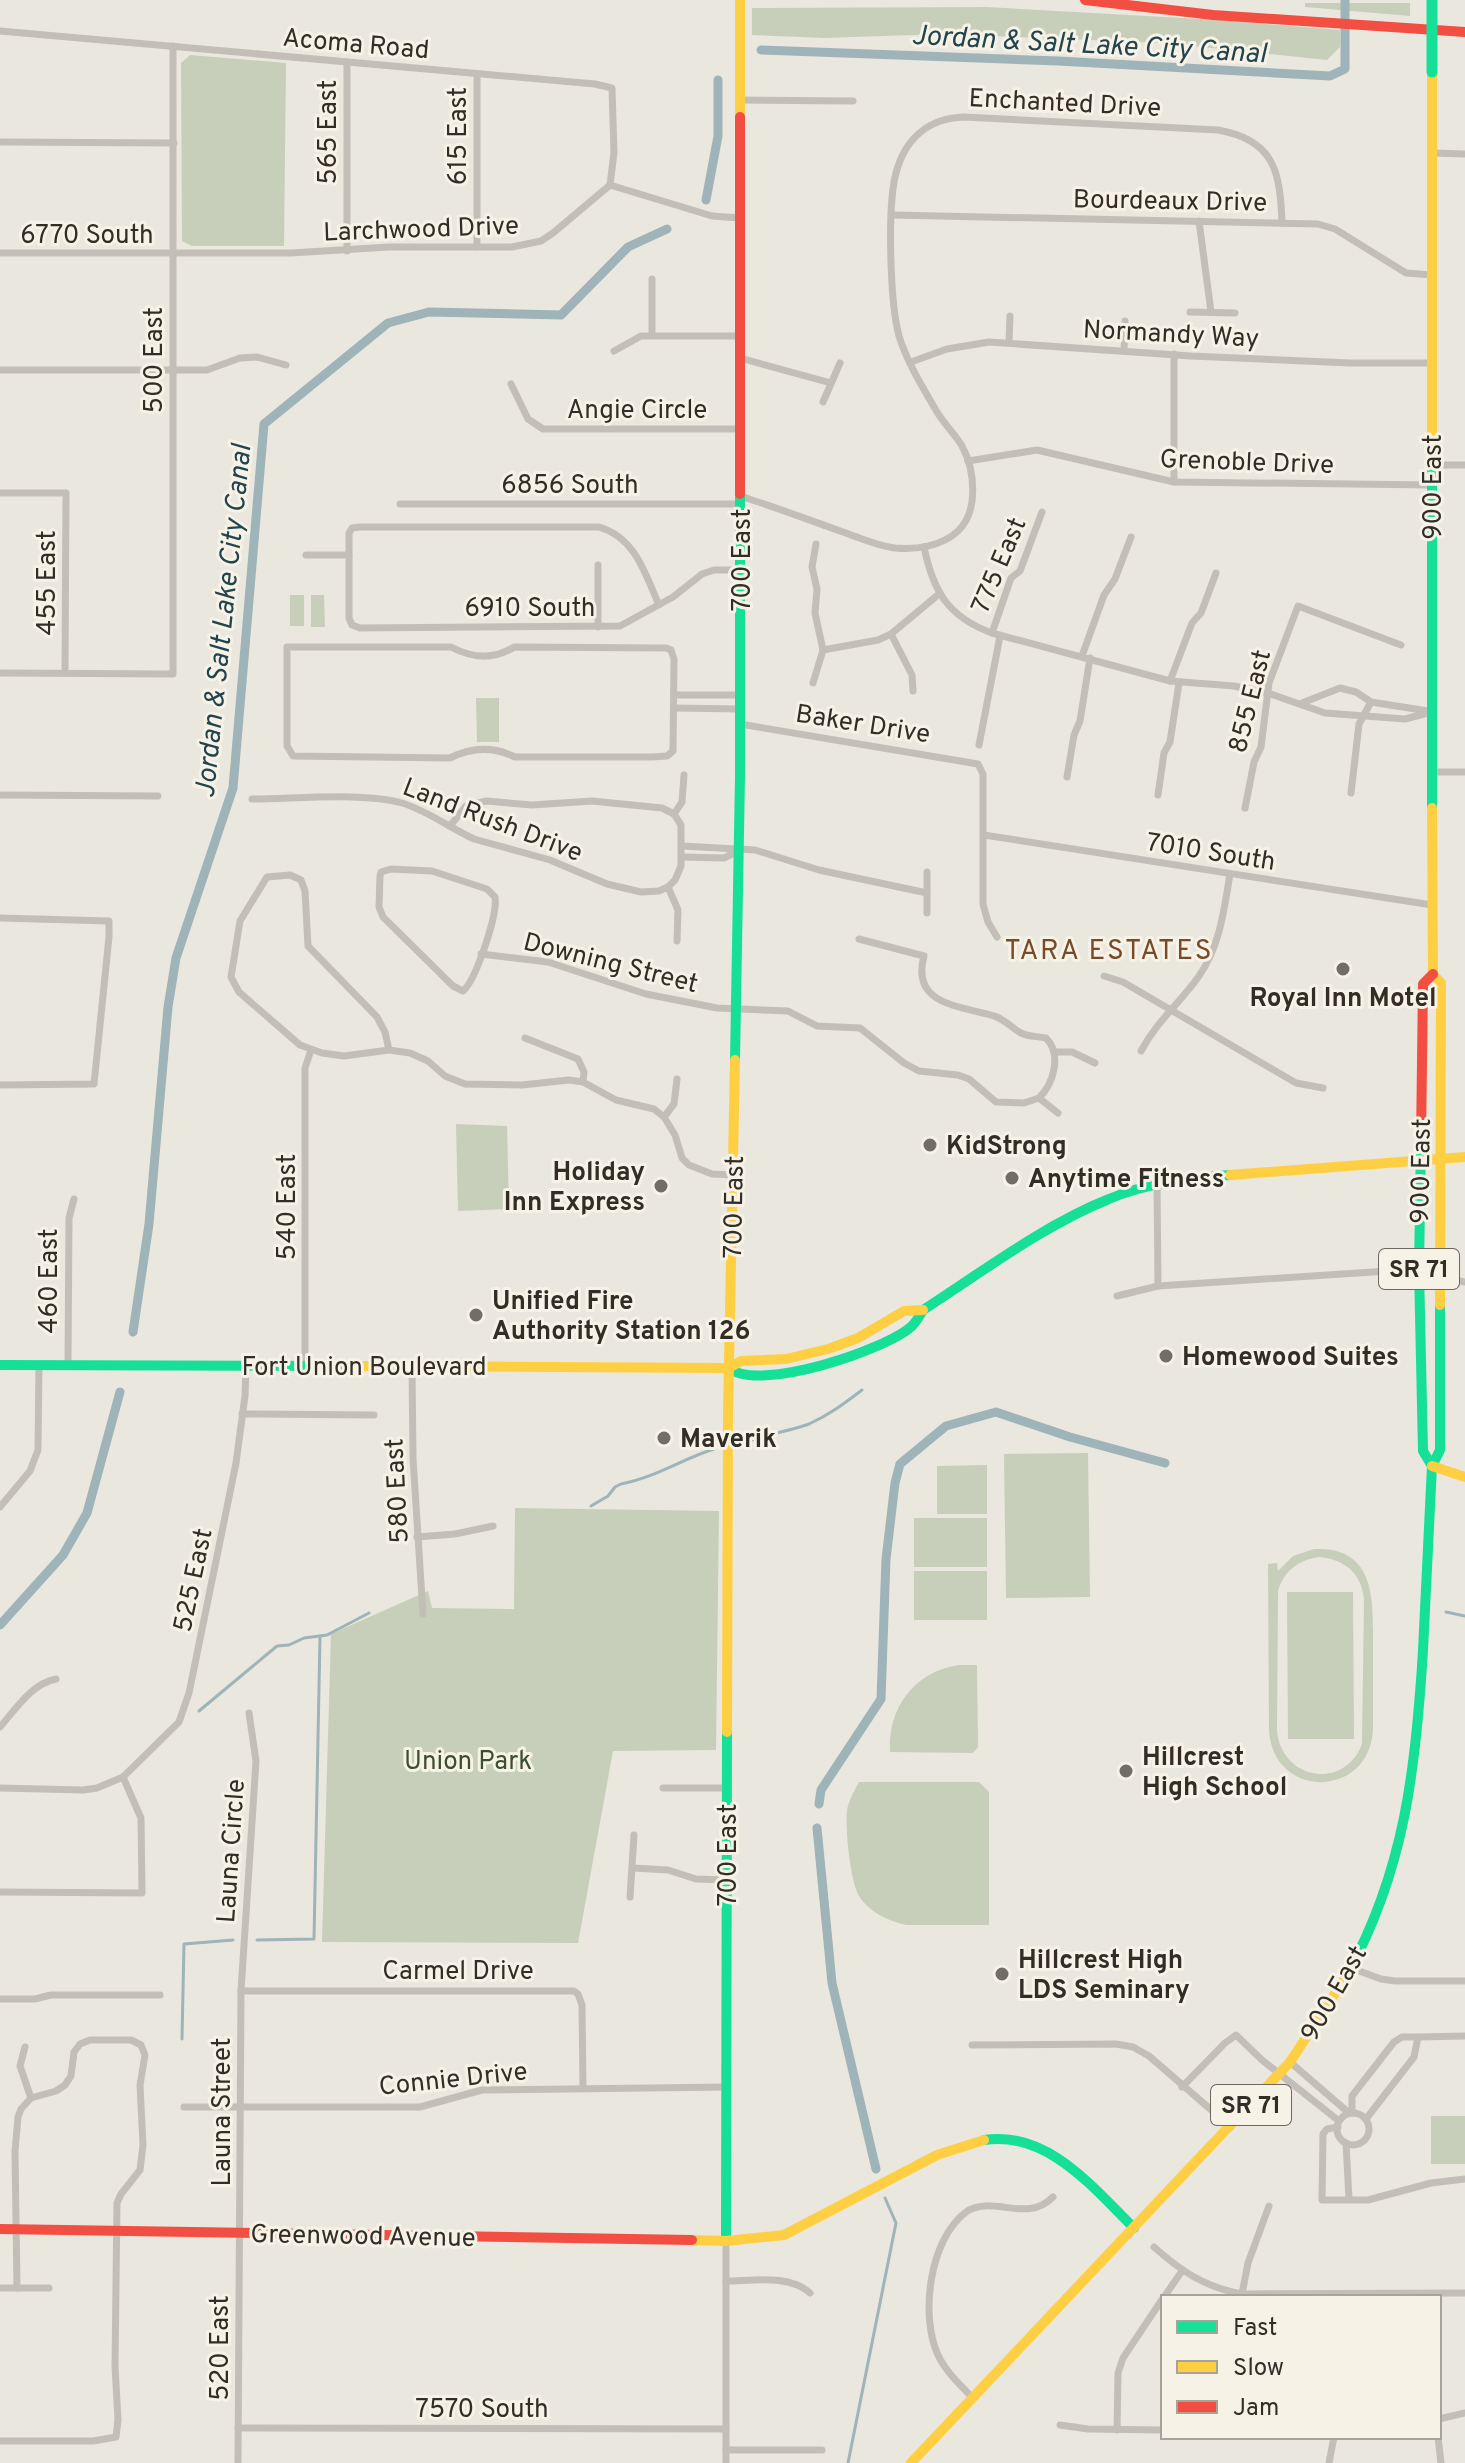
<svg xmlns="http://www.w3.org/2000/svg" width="1465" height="2463" font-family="Overpass,sans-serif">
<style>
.green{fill:#c7cfba;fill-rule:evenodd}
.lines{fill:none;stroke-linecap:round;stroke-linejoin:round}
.stream{stroke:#9eb4b8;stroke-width:3}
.canal{stroke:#9eb4b8;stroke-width:9}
.street{stroke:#c3bfb8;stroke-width:7}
.fast{stroke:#16e098;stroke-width:10}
.slow{stroke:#ffcf43;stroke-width:10}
.jam{stroke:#f24e42;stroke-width:10}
.fast-bridge{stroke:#16e098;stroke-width:11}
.poi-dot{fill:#726e67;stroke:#f7f2e6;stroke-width:3}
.labels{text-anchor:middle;stroke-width:6;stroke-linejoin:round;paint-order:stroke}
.shield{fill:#f7f2e6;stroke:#6d6860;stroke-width:2}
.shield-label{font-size:24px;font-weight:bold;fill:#322d27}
.street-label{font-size:26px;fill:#322d27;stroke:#f7f2e6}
.poi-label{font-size:26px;font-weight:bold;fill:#322d27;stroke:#f7f2e6;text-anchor:start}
.park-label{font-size:26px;fill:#3c4e2e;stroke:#f7f2e6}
.water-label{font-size:28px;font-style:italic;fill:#22444f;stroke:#f7f2e6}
.neighbourhood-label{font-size:28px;letter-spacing:2px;fill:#784a2a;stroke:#f7f2e6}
</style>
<rect width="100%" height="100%" fill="#eae7df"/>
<g class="green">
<path d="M1305,3H1410V16L1305,7Z"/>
<path d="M987,7L1219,20L1340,30V47L1327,60L1163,43L942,34L824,38L752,35V8Z"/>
<path d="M190,55L286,63L284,246H192L182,241L181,63Z"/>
<rect x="290" y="595" width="14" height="31"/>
<path d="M311,595H324L325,627H311Z"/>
<path d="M476,698H499V742H477Z"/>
<path d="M456,1124L507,1126L509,1209L458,1211Z"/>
<path d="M1088,1453L1090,1597L1006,1598L1004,1454Z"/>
<path d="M987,1465V1514H937V1466Z"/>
<path d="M515,1508L719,1511L716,1750L613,1751L578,1943L322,1942L331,1634L428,1591L432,1608L514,1609Z"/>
<rect x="914" y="1518" width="73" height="49"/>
<path d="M1314,1549C1378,1546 1373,1604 1373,1649C1373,1676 1373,1703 1373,1730C1369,1799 1273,1800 1269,1730L1268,1564L1277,1563L1278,1571L1293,1556ZM1319,1557C1345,1559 1362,1574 1364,1600L1362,1744C1344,1791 1282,1780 1277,1731L1278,1591C1284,1571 1298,1560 1319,1557Z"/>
<rect x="914" y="1571" width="73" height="49"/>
<path d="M1287,1592H1353L1354,1739H1288Z"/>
<path d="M959,1665H977L978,1747L973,1753L890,1752C887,1708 915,1671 959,1665Z"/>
<path d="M859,1782H979L989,1792V1925H906C888,1921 869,1912 859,1896C850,1881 845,1828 847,1810C849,1800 854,1791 859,1782Z"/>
<rect x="1431" y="2116" width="34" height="48"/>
</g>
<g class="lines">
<g class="stream">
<path d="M743,1444C764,1434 787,1432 809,1424C829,1415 845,1403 862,1390"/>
<path d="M591,1506L608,1496L615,1487L621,1484C654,1478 682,1459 714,1449"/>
<path d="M1446,1612L1465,1616"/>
<path d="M199,1711L277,1646L289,1645L304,1638L327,1635L369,1613"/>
<path d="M257,1940L314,1939L320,1637"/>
<path d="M182,2039L184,1944L233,1940"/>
<path d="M848,2463L896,2223L885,2198"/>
</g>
<g class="canal">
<path d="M761,50L1058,61L1330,76L1345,69V0"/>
<path d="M706,200L718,136V80"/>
<path d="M133,1332L149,1224L168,1007L176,958L233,788L264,424L388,323L429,312L561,315L628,247L667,229"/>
<path d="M0,1625L63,1555L87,1513L120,1392"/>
<path d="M819,1804L821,1790L881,1699L886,1559L895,1483L900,1464L946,1426L996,1412L1070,1437L1165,1463"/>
<path d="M817,1828L832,1983L876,2169"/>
</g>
<g class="street">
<path d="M0,31L595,84L612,88L614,153L610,185"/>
<path d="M347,62V251"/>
<path d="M739,100L853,101"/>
<path d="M0,142L174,143"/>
<path d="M1432,153L1465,154"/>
<path d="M893,215L1318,224L1335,229L1406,273L1432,275"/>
<path d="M1199,221L1211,312"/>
<path d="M477,247V74"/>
<path d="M0,253H291L389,247H512L541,241L553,233L610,185L712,216L740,218"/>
<path d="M652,279V335"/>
<path d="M1190,312L1235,313"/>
<path d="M1009,343L1010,316"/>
<path d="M614,351L641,336H740"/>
<path d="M1124,351L1125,321"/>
<path d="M1174,354V482"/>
<path d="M740,358L831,383"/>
<path d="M911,362L947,349L989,342L1191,356L1350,363H1432"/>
<path d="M0,370H207L240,358L257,357L286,365"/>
<path d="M511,384L528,419L543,429H740"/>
<path d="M823,402L840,363"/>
<path d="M968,461L1037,450L1174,482L1432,485"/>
<path d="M1432,465H1465"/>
<path d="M0,493H66L65,673"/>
<path d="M740,496C775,507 809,520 843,532C860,538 878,546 895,548C917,550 942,546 958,531C979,511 975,470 962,446C955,434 944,424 937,412C923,388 907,362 899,336C890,302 887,207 896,173C905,139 928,118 964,117L1218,130C1275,140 1280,172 1282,223"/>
<path d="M400,504H741"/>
<path d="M924,547C933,591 948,617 992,633L1170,681L1234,686L1268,693L1325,713L1405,719L1432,712"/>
<path d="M306,555H349"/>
<path d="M598,565V627"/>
<path d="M659,605C645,574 636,538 599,527H360L352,528L349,533V618L352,625L360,628L620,626L673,597L702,574L714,570H741"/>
<path d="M992,633L1011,578L1020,571L1042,512"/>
<path d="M891,634L912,675L913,691"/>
<path d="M287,647H451C472,658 494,660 514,647L666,648L671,650L674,659L673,751L667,756L652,757H515C493,746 472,747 450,758L293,756L287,746Z"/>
<path d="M823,650L878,640L891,634L939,594"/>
<path d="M1082,656L1104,595L1115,579L1131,537"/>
<path d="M0,673L173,674V46"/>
<path d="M1170,681L1192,623L1201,613L1216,573"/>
<path d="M813,683L823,650L815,613L817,589L812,567L816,544"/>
<path d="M674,695H741"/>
<path d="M1302,703L1340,688L1356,692L1371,702L1428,711"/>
<path d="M674,708L741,709"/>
<path d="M740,724L978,764L983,774V904L988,922L997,937"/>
<path d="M979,745L1000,636"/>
<path d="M1432,772H1465"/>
<path d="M1067,777L1074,735L1080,721L1090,658"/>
<path d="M1351,793L1359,724L1371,702"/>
<path d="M0,795L158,796"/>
<path d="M1158,795L1164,753L1170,742L1179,683"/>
<path d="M252,799C293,799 365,792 402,803C428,811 450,828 474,839L550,860L607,884L641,892L659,891L668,887L675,880L681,866V825L674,814L662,808L592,801L532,805L486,801L466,806L450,826"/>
<path d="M1245,808L1254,762L1261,747L1269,683L1298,606L1401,645"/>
<path d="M674,814L682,802L684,775"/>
<path d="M984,835L1432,905"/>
<path d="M682,846L755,850L819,870L927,893"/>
<path d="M682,857L724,858L738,851"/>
<path d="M391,869L432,871L487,889L495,897C498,914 476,980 463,991L453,986L383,917L379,907L380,876L381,872Z"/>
<path d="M668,887L678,910L677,941"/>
<path d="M927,913V872"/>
<path d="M0,918L109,921V937L94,1084L0,1085"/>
<path d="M859,939L924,956C910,1006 963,1006 994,1016C1005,1019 1011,1028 1021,1033C1029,1037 1037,1036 1046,1038C1062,1054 1054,1083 1039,1098"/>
<path d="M481,954L548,962L646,994L717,1008L788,1011L817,1026L860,1028L904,1063L919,1071L958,1075L969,1079L996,1102L1024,1103L1039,1098"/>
<path d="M1104,976L1123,982L1296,1083L1323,1088"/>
<path d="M525,1038L578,1059L584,1072L583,1082"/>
<path d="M389,1050L385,1032L377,1017L308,946L305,891L301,880L290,875L267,877L240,921L231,977L239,992L300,1045L322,1053L344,1056L389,1050L410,1053L428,1061L445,1076L465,1084L522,1085L569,1080L583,1082L616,1100L654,1109L664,1117L675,1135L682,1158L689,1165L712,1174L734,1175"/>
<path d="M1141,1051C1157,1021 1180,1003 1199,976C1220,946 1224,910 1230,874"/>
<path d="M1055,1052H1072L1095,1063"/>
<path d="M1039,1098L1058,1113"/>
<path d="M664,1117L674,1104L677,1079"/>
<path d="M1157,1184L1158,1286"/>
<path d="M1439,1276L1465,1282"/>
<path d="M1117,1296L1158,1286L1419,1269"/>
<path d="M68,1365L69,1218L74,1199"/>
<path d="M305,1366V1068L311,1050"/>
<path d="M412,1367L413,1458L423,1614"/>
<path d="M242,1414L374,1415"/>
<path d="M0,1507L30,1471L38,1450L39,1365"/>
<path d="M417,1537L455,1534L493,1526"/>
<path d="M0,1727C16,1709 31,1684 56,1679"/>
<path d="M0,1788L83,1790L97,1788L123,1777L179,1722L189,1693L236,1463L245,1396L246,1366"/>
<path d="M663,1788H727"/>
<path d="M633,1868L668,1870L696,1879L727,1880"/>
<path d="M0,1892L142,1893L141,1818L123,1777"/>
<path d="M630,1897L634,1835"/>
<path d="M1351,1968L1381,1979L1395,1981H1465"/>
<path d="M241,1991H574L578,1994L582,2005L583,2088"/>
<path d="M0,1999H35L51,1995H160"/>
<path d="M972,2045L1116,2044L1133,2047L1149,2056L1231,2127"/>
<path d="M25,2047L20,2066L31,2098"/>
<path d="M1290,2062L1349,2113"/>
<path d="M1182,2087L1225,2043L1236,2035L1262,2060L1339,2121"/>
<path d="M184,2107H420L482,2090L727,2087"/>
<path d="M1352,2113V2096L1394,2042L1402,2037H1418"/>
<circle cx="1353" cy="2129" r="16"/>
<path d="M1366,2119L1414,2057L1418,2037L1465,2036"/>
<path d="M1338,2127L1327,2129L1323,2134L1322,2200H1368L1431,2183L1465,2179"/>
<path d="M1346,2143L1349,2199"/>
<path d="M726,2241V2463"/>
<path d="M1154,2247C1182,2272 1205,2287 1242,2294L1465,2293"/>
<path d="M726,2281C752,2281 789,2274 810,2293"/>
<path d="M0,2288H49"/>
<path d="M1242,2294L1248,2263L1269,2206"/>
<path d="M1164,2297L1182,2271"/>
<path d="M973,2398C960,2385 946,2372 938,2355C920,2316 929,2240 966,2212C991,2194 1027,2224 1053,2197"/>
<path d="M1439,2419L1465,2413"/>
<path d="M1060,2425L1088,2429L1163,2430"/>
<path d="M238,2428L726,2429"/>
<path d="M1117,2430L1118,2373L1123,2358L1163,2298"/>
<path d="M1438,2437L1441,2463"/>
<path d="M0,2441H93L116,2437L118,2420L115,2366L117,2203L121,2194L140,2170L143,2145L140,2085L145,2055L141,2045L131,2040H90L80,2044L74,2052L71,2076L65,2085L56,2091L31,2098L21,2109L18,2117L15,2151L17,2288"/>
<path d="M726,2450H822"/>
<path d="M238,2463L241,1991L256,1761L249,1713"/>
<path d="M1329,2463L1334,2437"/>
</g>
<g class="fast">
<path d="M1432,449V808"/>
<path d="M735,1060L740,776V494"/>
<path d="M1421,1140L1419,1269L1423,1451L1432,1466"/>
<path d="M0,1365L359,1366"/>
<path d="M729,1368C758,1393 886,1350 912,1326C917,1321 920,1315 923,1310C982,1272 1044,1225 1109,1199C1146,1183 1190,1178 1230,1175"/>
<path d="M1347,1975C1405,1870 1416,1767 1423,1650C1426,1589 1429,1527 1432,1466L1440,1450V1305"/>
<path d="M984,2140C1048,2130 1094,2189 1134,2228"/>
<path d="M726,2241L727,1732"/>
</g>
<g class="slow">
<path d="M740,0V117"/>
<path d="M1432,72V449"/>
<path d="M1432,808L1433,974L1441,983L1440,1305"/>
<path d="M1230,1175L1465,1157"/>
<path d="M359,1366L729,1368L741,1361L786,1359L828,1349L858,1338L904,1311L923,1310"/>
<path d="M1432,1466L1465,1477"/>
<path d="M727,1732L728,1413L735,1060"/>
<path d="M692,2240L726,2241L784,2235L937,2155L984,2140"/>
<path d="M911,2463L1290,2062L1347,1975"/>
</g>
<g class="jam">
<path d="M1085,0L1213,15L1465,32"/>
<path d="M740,117V494"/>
<path d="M1421,1140L1423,984L1433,974"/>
<path d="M0,2229L692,2240"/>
</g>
<path class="fast-bridge" d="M1432,0V72"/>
</g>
<g class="poi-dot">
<circle cx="1343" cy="969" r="8"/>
<circle cx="930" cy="1145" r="8"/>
<circle cx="1012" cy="1178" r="8"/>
<circle cx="661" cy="1186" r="8"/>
<circle cx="476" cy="1315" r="8"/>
<circle cx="1166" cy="1356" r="8"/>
<circle cx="664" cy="1438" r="8"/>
<circle cx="1126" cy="1771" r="8"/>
<circle cx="1002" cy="1974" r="8"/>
</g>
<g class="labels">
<g class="shield">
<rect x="1379" y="1249" width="80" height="40" rx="6"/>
<rect x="1211" y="2085" width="80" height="40" rx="6"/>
</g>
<g class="shield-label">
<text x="1419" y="1277">SR 71</text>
<text x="1251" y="2113">SR 71</text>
</g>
<g class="street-label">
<text transform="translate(356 43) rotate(5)" y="9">Acoma Road</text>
<text transform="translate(1065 102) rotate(3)" y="9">Enchanted Drive</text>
<text transform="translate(327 132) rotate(-90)" y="9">565 East</text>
<text transform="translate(457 136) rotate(-90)" y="9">615 East</text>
<text transform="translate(1170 200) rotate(1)" y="9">Bourdeaux Drive</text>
<text transform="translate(421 228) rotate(-2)" y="9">Larchwood Drive</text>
<text x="87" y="243">6770 South</text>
<text transform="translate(1171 333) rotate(3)" y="9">Normandy Way</text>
<text transform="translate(153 360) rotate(-90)" y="9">500 East</text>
<text x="637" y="418">Angie Circle</text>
<text transform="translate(1247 461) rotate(2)" y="9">Grenoble Drive</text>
<text x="570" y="493">6856 South</text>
<text transform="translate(1432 487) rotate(-90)" y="9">900 East</text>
<text transform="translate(741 560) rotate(-90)" y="9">700 East</text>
<text transform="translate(998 565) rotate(-67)" y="9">775 East</text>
<text transform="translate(46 583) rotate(-90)" y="9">455 East</text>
<text x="530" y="616">6910 South</text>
<text transform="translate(1249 701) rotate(-76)" y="9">855 East</text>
<text transform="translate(863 723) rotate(9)" y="9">Baker Drive</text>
<text transform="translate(493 819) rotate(21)" y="9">Land Rush Drive</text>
<text transform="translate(1211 851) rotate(9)" y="9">7010 South</text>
<text transform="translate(611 962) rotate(14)" y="9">Downing Street</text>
<text transform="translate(1420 1171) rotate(-89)" y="9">900 East</text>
<text transform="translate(286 1207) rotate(-90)" y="9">540 East</text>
<text transform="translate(733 1207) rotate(-89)" y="9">700 East</text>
<text transform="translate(48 1281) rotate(-90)" y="9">460 East</text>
<text x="364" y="1375">Fort Union Boulevard</text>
<text transform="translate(396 1491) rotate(-93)" y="9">580 East</text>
<text transform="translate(192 1580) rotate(-78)" y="9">525 East</text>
<text transform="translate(230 1851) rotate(-86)" y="9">Launa Circle</text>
<text transform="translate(727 1855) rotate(-90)" y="9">700 East</text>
<text x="458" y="1979">Carmel Drive</text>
<text transform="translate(1333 1993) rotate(-60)" y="9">900 East</text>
<text transform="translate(453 2078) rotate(-6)" y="9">Connie Drive</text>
<text transform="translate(221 2112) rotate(-90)" y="9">Launa Street</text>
<text transform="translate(363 2235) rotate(1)" y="9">Greenwood Avenue</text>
<text transform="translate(219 2348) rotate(-90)" y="9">520 East</text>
<text x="482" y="2417">7570 South</text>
</g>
<g class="poi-label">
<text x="1343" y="1006" text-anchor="middle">Royal Inn Motel</text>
<text x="946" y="1154">KidStrong</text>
<text x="645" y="1180" text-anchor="end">Holiday<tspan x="645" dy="30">Inn Express</tspan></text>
<text x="1028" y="1187">Anytime Fitness</text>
<text x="492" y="1309">Unified Fire<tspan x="492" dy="30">Authority Station 126</tspan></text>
<text x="1182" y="1365">Homewood Suites</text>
<text x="680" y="1447">Maverik</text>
<text x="1142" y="1765">Hillcrest<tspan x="1142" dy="30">High School</tspan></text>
<text x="1018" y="1968">Hillcrest High<tspan x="1018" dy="30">LDS Seminary</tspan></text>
</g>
<g class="park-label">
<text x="468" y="1769">Union Park</text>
</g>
<g class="water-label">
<text transform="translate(1089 43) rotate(3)" y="10">Jordan &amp; Salt Lake City Canal</text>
<text transform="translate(222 621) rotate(-84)" y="10">Jordan &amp; Salt Lake City Canal</text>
</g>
<g class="neighbourhood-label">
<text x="1109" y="959">TARA ESTATES</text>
</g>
</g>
<rect x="1161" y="2295" width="280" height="144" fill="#f7f2e6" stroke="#a8a39a" stroke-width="2"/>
<rect x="1177" y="2321" width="40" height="12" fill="#16e098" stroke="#a8a39a" stroke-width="2"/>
<text x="1233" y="2335" font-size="24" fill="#322d27">Fast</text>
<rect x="1177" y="2361" width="40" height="12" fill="#ffcf43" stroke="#a8a39a" stroke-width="2"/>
<text x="1233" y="2375" font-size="24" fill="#322d27">Slow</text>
<rect x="1177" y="2401" width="40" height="12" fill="#f24e42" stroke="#a8a39a" stroke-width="2"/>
<text x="1233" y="2415" font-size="24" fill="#322d27">Jam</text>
</svg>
